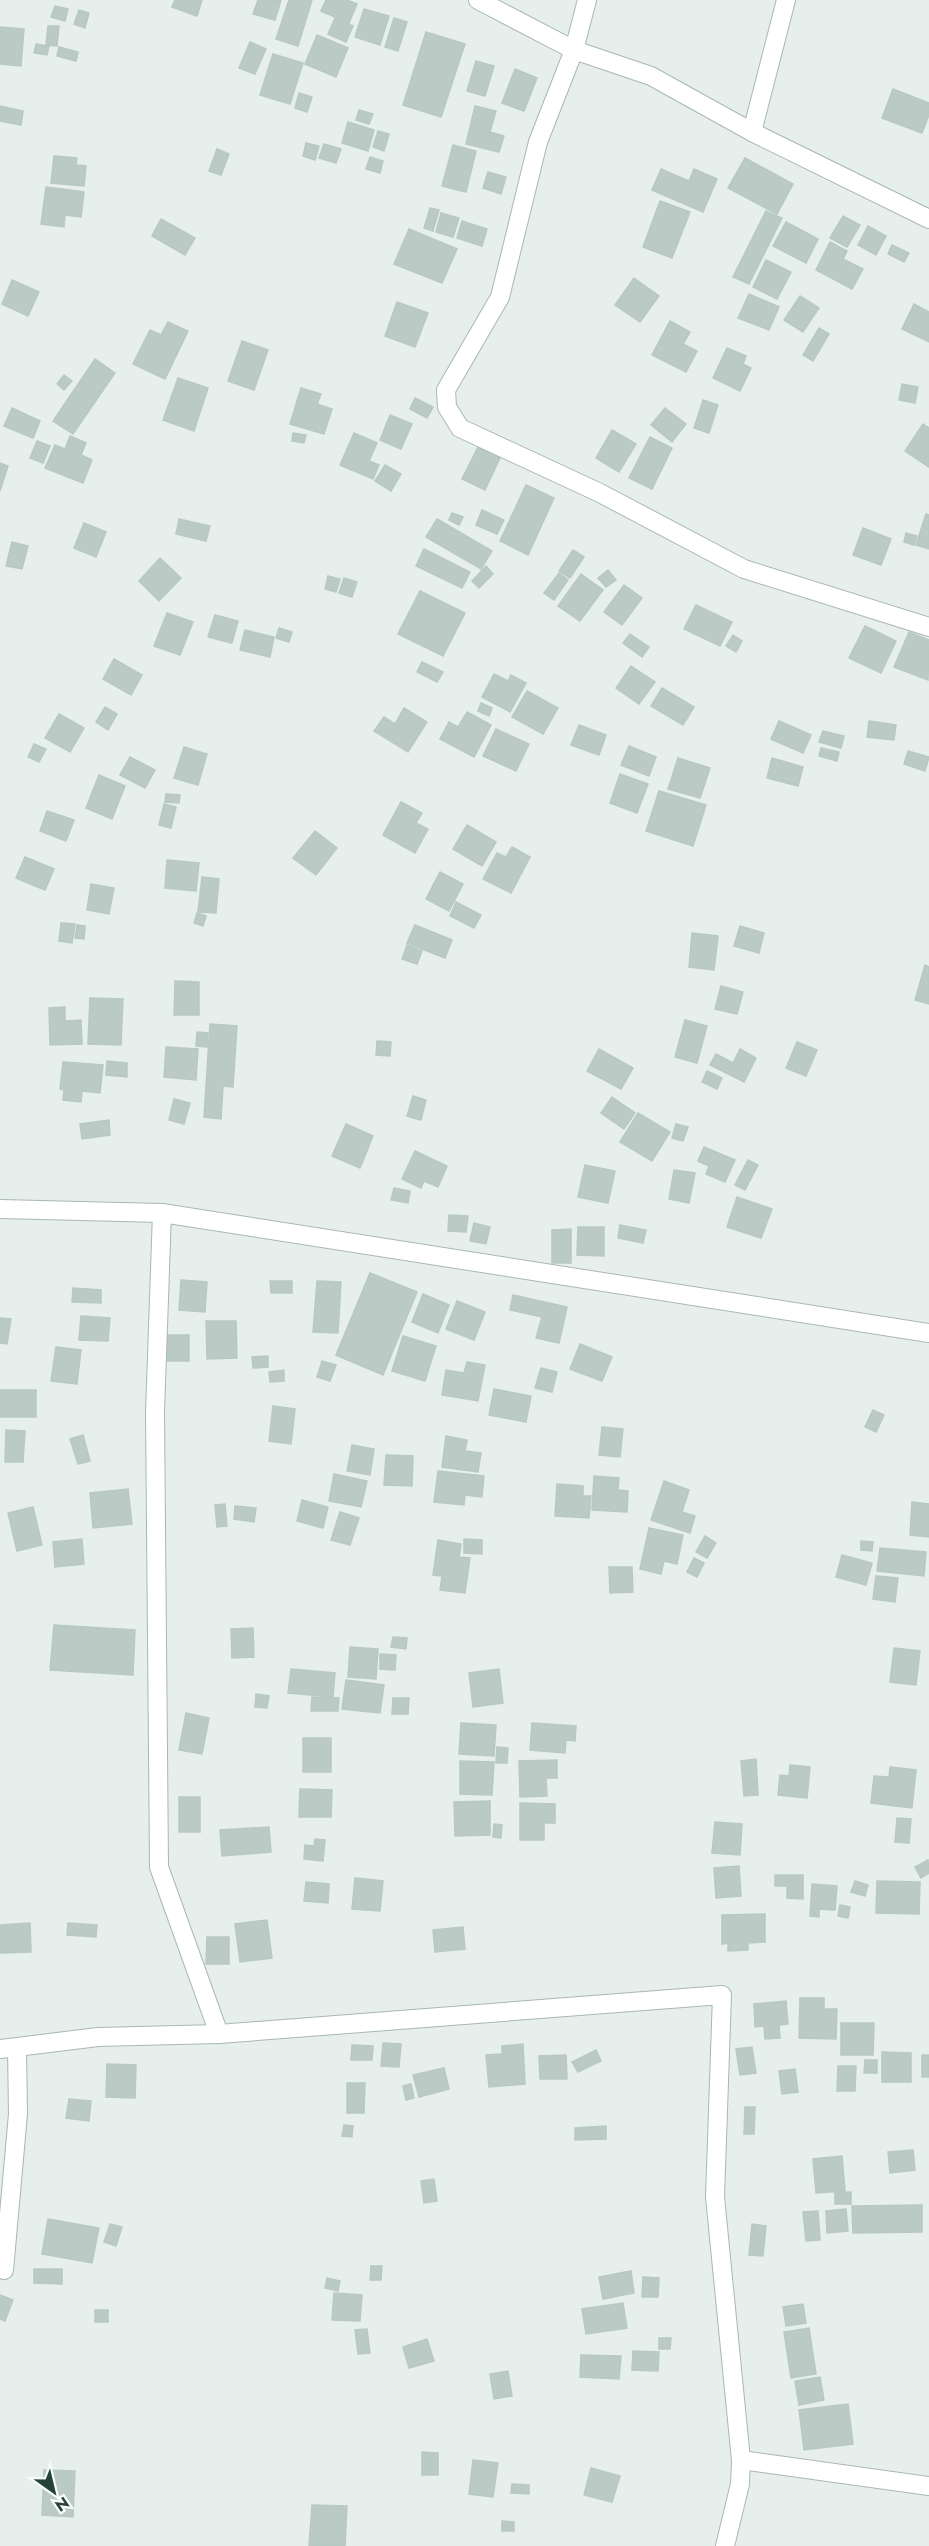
<svg xmlns="http://www.w3.org/2000/svg" width="929" height="2546" font-family="Jost,sans-serif">
<style>
.building{fill:#bbcac4;stroke:#b8c9c2;stroke-width:1.5}
.lines{fill:none;stroke-linecap:round;stroke-linejoin:round}
.minor-casing{stroke:#a8b8b2;stroke-width:20}
.minor{stroke:#fff;stroke-width:18}
</style>
<rect width="100%" height="100%" fill="#e6efeb"/>
<g class="building">
<path d="M175,0H202L197,16L172,7Z"/>
<path d="M258,0H281L275,20L253,14Z"/>
<path d="M289,0H312L298,46L276,39Z"/>
<path d="M326,0H347L357,4L349,23L321,11Z"/>
<path d="M55,6L68,9L65,21L51,17Z"/>
<path d="M364,9L389,16L380,45L355,37Z"/>
<path d="M79,10L89,13L85,28L74,24Z"/>
<path d="M335,18L353,26L346,42L328,34Z"/>
<path d="M394,18L407,22L398,51L385,47Z"/>
<path d="M48,26H59L57,46L46,45Z"/>
<path d="M0,27L24,29L21,66L0,64Z"/>
<path d="M426,32L465,44L441,117L403,105Z"/>
<path d="M317,35L348,48L336,77L305,64Z"/>
<path d="M250,42L266,49L255,74L239,68Z"/>
<path d="M36,44L49,46L47,55L34,53Z"/>
<path d="M59,47L78,52L76,61L57,56Z"/>
<path d="M273,54L303,63L290,104L260,95Z"/>
<path d="M476,61L494,66L485,96L467,91Z"/>
<path d="M515,69L537,78L524,111L502,103Z"/>
<path d="M893,89L929,103V115L922,133L882,118Z"/>
<path d="M299,93L312,97L307,112L295,108Z"/>
<path d="M0,106L23,111L21,125L0,121Z"/>
<path d="M475,106L496,111L490,132L504,136L499,152L466,144Z"/>
<path d="M359,110L373,114L369,124L356,120Z"/>
<path d="M348,122L374,130L368,151L342,143Z"/>
<path d="M378,131L389,134L384,151L373,147Z"/>
<path d="M306,143L319,146L315,160L303,156Z"/>
<path d="M324,144L341,149L336,163L319,158Z"/>
<path d="M453,145L476,151L466,192L442,186Z"/>
<path d="M217,149L229,154L221,175L209,171Z"/>
<path d="M54,156L77,158L76,165L86,166L84,186L51,183Z"/>
<path d="M370,157L383,161L380,173L366,169Z"/>
<path d="M745,158L793,184L777,214L728,188Z"/>
<path d="M661,169L689,181L694,169L717,179L703,212L652,190Z"/>
<path d="M488,172L506,177L501,194L483,188Z"/>
<path d="M46,187L84,192L81,217L65,215L64,227L41,224Z"/>
<path d="M660,201L690,212L672,258L643,247Z"/>
<path d="M430,208L439,210L433,231L424,228Z"/>
<path d="M766,211L782,218L749,284L733,277Z"/>
<path d="M441,213L459,218L453,237L436,232Z"/>
<path d="M843,216L860,225L847,247L830,238Z"/>
<path d="M161,219L195,238L185,255L152,236Z"/>
<path d="M462,221L487,229L482,246L457,238Z"/>
<path d="M786,222L818,239L806,263L773,246Z"/>
<path d="M868,226L886,236L876,255L858,245Z"/>
<path d="M409,229L457,249L442,283L394,264Z"/>
<path d="M830,242L847,251L843,259L863,269L852,289L816,270Z"/>
<path d="M892,245L909,253L904,262L888,254Z"/>
<path d="M766,260L791,272L777,299L753,287Z"/>
<path d="M634,278L659,296L640,322L615,305Z"/>
<path d="M12,280L39,292L28,316L2,304Z"/>
<path d="M749,294L779,307L769,330L738,318Z"/>
<path d="M800,296L819,308L803,332L784,320Z"/>
<path d="M397,302L428,313L415,347L385,336Z"/>
<path d="M914,304L929,312V342L902,329Z"/>
<path d="M670,321L690,332L683,344L697,351L686,372L652,355Z"/>
<path d="M168,322L188,331L165,379L133,364L150,330L161,335Z"/>
<path d="M819,328L829,334L813,361L803,355Z"/>
<path d="M242,341L268,350L254,390L228,381Z"/>
<path d="M727,348L746,356L743,364L751,368L740,391L713,378Z"/>
<path d="M95,359L115,373L73,434L53,421Z"/>
<path d="M64,375L72,381L64,390L57,384Z"/>
<path d="M178,378L208,388L194,431L163,420Z"/>
<path d="M902,384L918,387L915,403L899,400Z"/>
<path d="M301,388L321,394L317,404L332,409L324,434L290,424Z"/>
<path d="M415,398L433,407L427,418L410,409Z"/>
<path d="M703,400L718,405L709,433L694,428Z"/>
<path d="M12,408L40,421L33,438L4,426Z"/>
<path d="M665,408L686,424L672,442L651,425Z"/>
<path d="M390,415L412,424L401,449L380,440Z"/>
<path d="M923,424L929,428V467L905,451Z"/>
<path d="M612,430L636,444L619,472L596,458Z"/>
<path d="M293,433L306,435L304,443L292,441Z"/>
<path d="M354,433L377,443L369,461L379,465L373,479L340,465Z"/>
<path d="M70,436L86,443L81,455L92,460L83,483L45,468L55,445L65,449Z"/>
<path d="M650,437L672,448L652,489L629,478Z"/>
<path d="M37,441L50,446L43,463L30,458Z"/>
<path d="M478,447L500,458L485,490L462,479Z"/>
<path d="M0,463L8,466L0,491Z"/>
<path d="M385,465L401,474L391,491L375,481Z"/>
<path d="M526,485L554,498L528,555L500,541Z"/>
<path d="M482,510L504,520L497,534L476,525Z"/>
<path d="M452,513L463,517L459,525L449,520Z"/>
<path d="M926,514L929,515V549L916,545Z"/>
<path d="M179,519L210,526L206,541L176,534Z"/>
<path d="M437,519L492,551L481,569L426,537Z"/>
<path d="M84,523L106,532L96,557L74,548Z"/>
<path d="M863,528L891,539L881,565L853,555Z"/>
<path d="M906,533L917,536L914,545L904,542Z"/>
<path d="M12,542L28,546L22,569L6,566Z"/>
<path d="M424,549L470,572L462,588L416,566Z"/>
<path d="M573,550L584,557L570,578L559,571Z"/>
<path d="M160,558L181,578L159,601L139,581Z"/>
<path d="M486,566L493,574L479,588L472,581Z"/>
<path d="M608,570L616,580L606,587L598,578Z"/>
<path d="M559,573L568,580L554,600L544,593Z"/>
<path d="M581,574L603,590L580,621L558,606Z"/>
<path d="M328,576L340,579L336,592L325,589Z"/>
<path d="M344,578L357,582L352,597L339,593Z"/>
<path d="M624,585L642,598L622,625L604,612Z"/>
<path d="M420,591L465,613L443,656L398,634Z"/>
<path d="M696,605L732,622L720,646L684,629Z"/>
<path d="M167,613L193,622L180,655L154,646Z"/>
<path d="M215,615L238,621L232,643L208,637Z"/>
<path d="M865,626L896,641L881,673L849,658Z"/>
<path d="M279,628L292,632L289,642L276,638Z"/>
<path d="M245,630L274,637L270,657L240,650Z"/>
<path d="M909,632L929,640L928,680L894,667Z"/>
<path d="M630,634L649,647L642,657L623,643Z"/>
<path d="M733,635L742,641L736,652L726,646Z"/>
<path d="M114,659L142,675L131,695L103,679Z"/>
<path d="M422,662L443,672L437,682L417,672Z"/>
<path d="M631,666L655,682L639,704L616,688Z"/>
<path d="M494,674L508,681L511,675L526,683L510,712L482,697Z"/>
<path d="M662,688L694,707L683,725L651,706Z"/>
<path d="M527,691L558,708L543,734L512,717Z"/>
<path d="M481,703L492,708L489,716L478,711Z"/>
<path d="M105,707L117,714L108,730L96,722Z"/>
<path d="M404,708L427,722L408,752L374,731L384,717L395,724Z"/>
<path d="M467,712L491,725L474,757L440,739L449,722L458,727Z"/>
<path d="M59,714L84,728L70,752L45,738Z"/>
<path d="M779,721L811,735L803,753L771,739Z"/>
<path d="M869,721L896,725L894,740L867,737Z"/>
<path d="M579,725L606,735L599,755L571,745Z"/>
<path d="M496,729L529,744L516,771L483,756Z"/>
<path d="M823,731L844,736L841,748L819,742Z"/>
<path d="M34,744L46,749L39,762L28,757Z"/>
<path d="M629,746L656,757L649,776L621,765Z"/>
<path d="M184,747L207,754L198,785L174,778Z"/>
<path d="M821,748L839,752L837,761L819,756Z"/>
<path d="M908,751L929,757L925,771L904,764Z"/>
<path d="M130,757L155,770L145,788L120,775Z"/>
<path d="M678,758L710,768L700,798L668,789Z"/>
<path d="M772,758L803,767L798,786L767,778Z"/>
<path d="M620,774L648,784L637,813L610,803Z"/>
<path d="M99,775L125,786L112,819L86,808Z"/>
<path d="M659,791L706,805L693,846L646,831Z"/>
<path d="M166,794L180,795L179,803L165,802Z"/>
<path d="M401,802L422,813L416,823L428,829L415,853L383,835Z"/>
<path d="M164,804L176,807L171,828L159,825Z"/>
<path d="M47,811L74,820L66,841L40,831Z"/>
<path d="M467,825L496,842L482,866L453,849Z"/>
<path d="M315,831L337,848L316,875L293,858Z"/>
<path d="M512,847L530,857L511,893L483,879L497,853L506,857Z"/>
<path d="M25,857L54,869L45,890L16,878Z"/>
<path d="M167,860L199,863L196,891L165,888Z"/>
<path d="M440,872L463,884L449,911L426,899Z"/>
<path d="M202,877L219,879L216,913L198,912Z"/>
<path d="M91,884L114,888L109,914L87,910Z"/>
<path d="M456,902L481,915L474,928L450,916Z"/>
<path d="M197,913L206,916L203,926L194,923Z"/>
<path d="M61,923L75,924L72,943L59,941Z"/>
<path d="M77,925L85,926L84,939L75,938Z"/>
<path d="M415,925L452,940L445,958L407,943Z"/>
<path d="M740,926L764,933L759,953L734,946Z"/>
<path d="M692,933L718,936L714,970L689,967Z"/>
<path d="M407,945L422,951L417,964L402,959Z"/>
<path d="M925,965L929,967V1004L915,1000Z"/>
<path d="M175,981L199,982V1015H174Z"/>
<path d="M721,986L743,992L737,1014L715,1009Z"/>
<path d="M90,998L123,999L121,1045L88,1044Z"/>
<path d="M65,1007V1021L81,1020L82,1044L50,1045L49,1008Z"/>
<path d="M685,1020L707,1026L697,1063L675,1057Z"/>
<path d="M210,1024L237,1026L233,1087L223,1086L221,1119L204,1117Z"/>
<path d="M197,1032L208,1033L207,1047L196,1046Z"/>
<path d="M377,1041L391,1042L390,1056L376,1055Z"/>
<path d="M797,1042L817,1050L806,1076L786,1068Z"/>
<path d="M166,1047L198,1049L196,1080L164,1077Z"/>
<path d="M599,1049L633,1068L621,1089L587,1071Z"/>
<path d="M740,1049L756,1058L744,1082L710,1065L716,1054L733,1063Z"/>
<path d="M107,1061L127,1063V1077L106,1075Z"/>
<path d="M63,1062L103,1065L100,1093L82,1091L81,1102L63,1100L64,1090L60,1089Z"/>
<path d="M707,1071L722,1078L717,1089L702,1082Z"/>
<path d="M413,1096L426,1100L421,1120L407,1116Z"/>
<path d="M612,1097L635,1113L624,1129L601,1113Z"/>
<path d="M174,1099L190,1103L184,1124L169,1120Z"/>
<path d="M638,1113L670,1132L652,1161L620,1142Z"/>
<path d="M109,1120L110,1135L82,1139L80,1124Z"/>
<path d="M346,1124L373,1136L360,1168L332,1156Z"/>
<path d="M676,1124L688,1127L683,1141L672,1138Z"/>
<path d="M704,1147L735,1160L725,1182L706,1174L709,1166L698,1161Z"/>
<path d="M415,1151L447,1166L438,1187L424,1181L421,1188L402,1179Z"/>
<path d="M748,1160L758,1165L745,1190L735,1185Z"/>
<path d="M585,1165L615,1171L608,1203L578,1197Z"/>
<path d="M674,1170L695,1173L689,1203L669,1199Z"/>
<path d="M394,1188L410,1191L408,1203L391,1200Z"/>
<path d="M737,1197L772,1209L761,1238L727,1227Z"/>
<path d="M449,1215L468,1216L466,1232L448,1231Z"/>
<path d="M474,1223L490,1227L486,1244L470,1241Z"/>
<path d="M620,1225L646,1230L643,1243L618,1238Z"/>
<path d="M578,1227H604V1256L577,1255Z"/>
<path d="M571,1229V1263H552V1230Z"/>
<path d="M370,1273L417,1292L383,1375L336,1355Z"/>
<path d="M181,1280L207,1282L205,1312L179,1310Z"/>
<path d="M270,1281H292V1293H271Z"/>
<path d="M317,1281L341,1282L338,1333L313,1332Z"/>
<path d="M73,1288L101,1290V1303L72,1302Z"/>
<path d="M423,1294L449,1305L438,1333L412,1322Z"/>
<path d="M513,1295L567,1307L559,1343L536,1338L542,1317L510,1310Z"/>
<path d="M457,1301L485,1312L474,1340L446,1329Z"/>
<path d="M81,1316L110,1318L108,1341L79,1340Z"/>
<path d="M0,1318L11,1319L7,1344L0,1343Z"/>
<path d="M206,1321H236L237,1358L207,1359Z"/>
<rect x="167" y="1335" width="22" height="26"/>
<path d="M403,1336L436,1346L425,1381L392,1371Z"/>
<path d="M580,1344L612,1357L602,1381L570,1369Z"/>
<path d="M56,1347L81,1350L77,1384L51,1381Z"/>
<path d="M268,1356V1367L253,1368L252,1357Z"/>
<path d="M322,1361L336,1365L330,1381L317,1377Z"/>
<path d="M467,1362L485,1365L478,1401L442,1395L446,1370L464,1373Z"/>
<path d="M541,1368L557,1372L552,1392L535,1388Z"/>
<path d="M284,1370V1381L270,1382L269,1372Z"/>
<path d="M494,1389L531,1396L526,1422L489,1415Z"/>
<rect x="0" y="1390" width="36" height="27"/>
<path d="M273,1406L295,1409L291,1444L269,1441Z"/>
<path d="M873,1410L884,1415L876,1432L865,1427Z"/>
<path d="M602,1427L623,1429L620,1457L599,1455Z"/>
<path d="M6,1430L25,1431L23,1462H5Z"/>
<path d="M83,1435L90,1461L78,1464L70,1439Z"/>
<path d="M446,1436L467,1440L465,1451L481,1453L478,1472L442,1467Z"/>
<path d="M352,1445L374,1449L370,1475L347,1471Z"/>
<path d="M386,1455L413,1456L412,1486L384,1485Z"/>
<path d="M438,1471L484,1476L482,1497L465,1495L464,1505L434,1502Z"/>
<path d="M334,1474L367,1481L361,1507L329,1501Z"/>
<path d="M594,1476L619,1478L618,1490L628,1491L627,1512L592,1510Z"/>
<path d="M664,1481L689,1490L682,1512L695,1516L690,1533L651,1520Z"/>
<path d="M557,1484L583,1486V1496H591L589,1518L555,1516Z"/>
<path d="M128,1489L132,1524L93,1528L90,1493Z"/>
<path d="M302,1500L328,1507L323,1528L297,1521Z"/>
<path d="M912,1502L929,1504V1537L910,1535Z"/>
<path d="M225,1504L227,1526L217,1527L215,1505Z"/>
<path d="M235,1506L256,1508L254,1522L234,1519Z"/>
<path d="M33,1507L42,1545L17,1551L8,1513Z"/>
<path d="M340,1512L359,1518L350,1545L331,1540Z"/>
<path d="M649,1528L683,1535L677,1564L664,1561L661,1574L640,1569Z"/>
<path d="M705,1536L716,1543L707,1558L696,1552Z"/>
<path d="M82,1539L84,1564L55,1567L53,1542Z"/>
<path d="M464,1539L482,1540V1554L464,1553Z"/>
<path d="M438,1540L461,1544L459,1557L470,1558L465,1593L440,1590L442,1576L433,1575Z"/>
<path d="M861,1541L873,1542L872,1551L861,1550Z"/>
<path d="M880,1548L926,1552L924,1576L877,1571Z"/>
<path d="M842,1555L872,1563L866,1585L836,1577Z"/>
<path d="M694,1558L704,1563L697,1577L687,1572Z"/>
<path d="M609,1567H632L633,1592L610,1593Z"/>
<path d="M876,1576L898,1578L895,1602L873,1599Z"/>
<path d="M54,1625L135,1630L133,1675L50,1670Z"/>
<path d="M253,1628L254,1657L232,1658L231,1629Z"/>
<path d="M393,1637L407,1638L406,1649L391,1647Z"/>
<path d="M350,1647L378,1649L376,1679L348,1677Z"/>
<path d="M894,1648L920,1651L916,1685L890,1682Z"/>
<path d="M380,1654L396,1655L395,1670L380,1669Z"/>
<path d="M291,1669L335,1673L333,1697L288,1693Z"/>
<path d="M499,1669L503,1703L473,1707L469,1673Z"/>
<path d="M346,1680L384,1685L380,1713L342,1709Z"/>
<path d="M256,1694L269,1696L267,1708L255,1707Z"/>
<path d="M312,1697L339,1698L338,1711H311Z"/>
<path d="M393,1698H409L408,1714H392Z"/>
<path d="M186,1713L209,1718L202,1754L179,1750Z"/>
<path d="M461,1723L496,1725L494,1756L459,1754Z"/>
<path d="M532,1723L576,1726L575,1741L566,1740L565,1753L530,1750Z"/>
<rect x="303" y="1738" width="28" height="34"/>
<path d="M497,1747L508,1748L507,1763H496Z"/>
<path d="M756,1759L758,1795L744,1796L741,1761Z"/>
<path d="M557,1760V1778H546L547,1796L520,1797L519,1761Z"/>
<path d="M460,1761L494,1762L492,1795L460,1794Z"/>
<path d="M790,1765L810,1767L807,1798L778,1795L780,1775L789,1776Z"/>
<path d="M890,1767L916,1770L912,1808L871,1803L874,1776L889,1777Z"/>
<path d="M300,1789L332,1790L331,1817H299Z"/>
<rect x="179" y="1797" width="21" height="35"/>
<path d="M490,1801V1835L455,1836L454,1802Z"/>
<path d="M520,1803L555,1804V1823H544V1840H520Z"/>
<path d="M897,1818L911,1819L909,1843L895,1842Z"/>
<path d="M715,1822L742,1824L740,1855L712,1853Z"/>
<path d="M494,1824L502,1825L501,1838L493,1837Z"/>
<path d="M269,1827L271,1852L222,1856L220,1830Z"/>
<path d="M315,1839L325,1840L323,1861L304,1859L305,1845L314,1846Z"/>
<path d="M928,1860L929,1873L921,1878L915,1867Z"/>
<path d="M739,1866L741,1896L716,1898L714,1868Z"/>
<path d="M775,1875H803V1899L787,1898V1886H775Z"/>
<path d="M355,1878L383,1881L380,1911L352,1909Z"/>
<path d="M855,1881L868,1885L865,1896L851,1892Z"/>
<path d="M877,1881L920,1882L919,1914L876,1913Z"/>
<path d="M306,1882L329,1884L328,1903L304,1901Z"/>
<path d="M812,1884L837,1886L835,1910L819,1909V1917L810,1916Z"/>
<path d="M840,1905L850,1907L848,1918L838,1916Z"/>
<path d="M765,1914V1942L748,1943V1950L728,1951V1943L722,1944V1915Z"/>
<path d="M267,1920L272,1958L240,1962L235,1924Z"/>
<path d="M30,1923L31,1952L0,1953V1925Z"/>
<path d="M68,1923L97,1925L96,1937L67,1935Z"/>
<path d="M463,1927L465,1949L435,1952L433,1930Z"/>
<path d="M207,1937H229V1964H206Z"/>
<path d="M800,1998H824V2009H837L836,2039L799,2038Z"/>
<path d="M786,2001L788,2024L779,2025L780,2038L765,2039L764,2026L755,2027L754,2004Z"/>
<path d="M841,2023H874L873,2055H841Z"/>
<path d="M383,2043L401,2044L399,2067L381,2066Z"/>
<path d="M523,2044L525,2084L489,2087L486,2055L502,2054V2046Z"/>
<path d="M352,2045L373,2046L372,2060H351Z"/>
<path d="M752,2047L756,2073L740,2075L736,2049Z"/>
<path d="M596,2050L601,2061L578,2072L572,2062Z"/>
<path d="M882,2052L911,2053V2082H882Z"/>
<path d="M566,2055L567,2079H540L539,2056Z"/>
<rect x="922" y="2055" width="7" height="22"/>
<path d="M865,2060H877V2073H864Z"/>
<path d="M107,2064L136,2065L135,2098L106,2097Z"/>
<path d="M838,2066H856L855,2091H837Z"/>
<path d="M444,2068L449,2089L419,2097L413,2075Z"/>
<path d="M795,2069L798,2092L782,2094L779,2071Z"/>
<path d="M347,2083H365L364,2113H347Z"/>
<path d="M411,2084L414,2098L406,2100L403,2086Z"/>
<path d="M69,2099L91,2101L89,2121L66,2118Z"/>
<path d="M745,2107H755L754,2134H744Z"/>
<path d="M344,2125L353,2126L352,2137L342,2136Z"/>
<path d="M606,2126V2139L575,2140V2128Z"/>
<path d="M913,2150L915,2170L890,2173L888,2152Z"/>
<path d="M842,2156L845,2191L816,2193L813,2159Z"/>
<path d="M434,2179L437,2201L424,2203L421,2181Z"/>
<path d="M851,2192V2204H835V2193Z"/>
<path d="M922,2205V2232L853,2233L852,2206Z"/>
<path d="M846,2209L848,2231L827,2233L826,2211Z"/>
<path d="M818,2211L820,2240L806,2241L803,2212Z"/>
<path d="M48,2219L99,2228L92,2263L42,2254Z"/>
<path d="M110,2224L122,2227L116,2246L104,2242Z"/>
<path d="M752,2224L766,2226L763,2256L749,2255Z"/>
<path d="M371,2266H382L381,2280H370Z"/>
<path d="M34,2269H62V2284L34,2283Z"/>
<path d="M631,2271L634,2293L603,2299L599,2277Z"/>
<path d="M643,2277L659,2278L658,2297H642Z"/>
<path d="M327,2278L340,2281L338,2291L325,2288Z"/>
<path d="M334,2293L362,2295L360,2321L332,2320Z"/>
<path d="M0,2295L13,2300L5,2321L0,2319Z"/>
<path d="M623,2303L627,2328L586,2334L582,2309Z"/>
<path d="M803,2304L806,2323L786,2326L783,2307Z"/>
<rect x="95" y="2310" width="13" height="12"/>
<path d="M809,2328L816,2374L791,2378L784,2332Z"/>
<path d="M367,2329L370,2353L358,2354L355,2330Z"/>
<path d="M659,2338H671L670,2349H659Z"/>
<path d="M427,2339L434,2361L409,2368L403,2347Z"/>
<path d="M633,2351L659,2352L658,2371L632,2370Z"/>
<path d="M581,2355L621,2356L619,2379L580,2377Z"/>
<path d="M508,2371L512,2396L494,2399L490,2374Z"/>
<path d="M820,2377L824,2400L799,2405L795,2381Z"/>
<path d="M848,2404L853,2444L804,2450L799,2410Z"/>
<path d="M422,2452L438,2453V2475H422Z"/>
<path d="M473,2460L498,2463L493,2497L469,2494Z"/>
<path d="M591,2468L620,2476L612,2502L584,2495Z"/>
<path d="M44,2470L75,2471L73,2517L42,2515Z"/>
<path d="M512,2484L529,2485V2494L511,2493Z"/>
<path d="M312,2505L347,2506L345,2546H309Z"/>
<path d="M502,2521L514,2522V2531H502Z"/>
</g>
<g class="lines">
<defs>
<g id="minor">
<path d="M478,0L574,50L651,76L752,132L929,219"/>
<path d="M587,0L574,50L538,142L500,297L446,390L447,407L460,428L600,493L744,569L929,627"/>
<path d="M752,132L786,0"/>
<path d="M0,1209L162,1213L929,1333"/>
<path d="M162,1213L155,1412L159,1867L219,2034"/>
<path d="M0,2049L98,2037L219,2034L722,1995L715,2197L741,2460L740,2484L725,2546"/>
<path d="M4,2270L18,2114L17,2048"/>
<path d="M741,2460L929,2486"/>
</g>
</defs>
<use href="#minor" class="minor-casing"/>
<use href="#minor" class="minor"/>
</g>
<g transform="translate(54 2492) rotate(146)" stroke="#f7fbf9" stroke-width="4.5" paint-order="stroke">
<path d="M0-4.5L10 22L0 15L-10 22Z" fill="#24423a"/>
<text y="-9" font-size="16" font-weight="bold" text-anchor="middle" fill="#24423a">N</text>
</g>
</svg>
